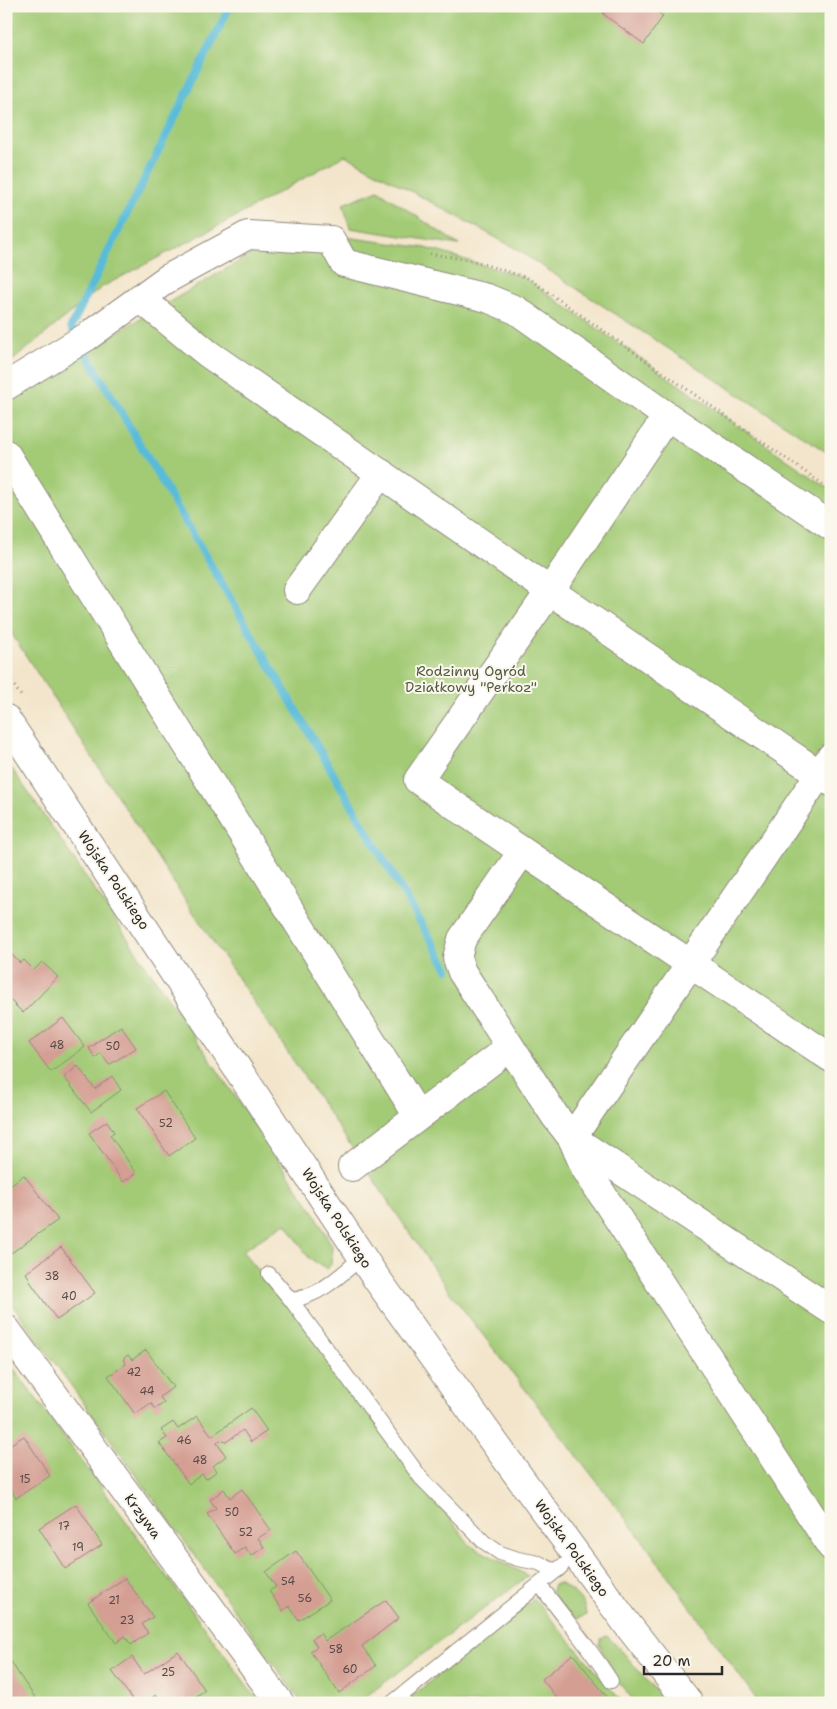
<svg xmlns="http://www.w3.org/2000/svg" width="837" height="1709" font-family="'Shantell Sans',sans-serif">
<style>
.green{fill:#a3cb76;stroke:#677b50}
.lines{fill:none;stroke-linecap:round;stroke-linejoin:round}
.stream{stroke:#59bbd8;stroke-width:8}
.building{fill:#d49e93}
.service-casing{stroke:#8f887b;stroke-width:16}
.minor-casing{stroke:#8f887b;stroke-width:30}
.tertiary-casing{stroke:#8f887b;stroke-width:30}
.path{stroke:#8f887b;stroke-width:3;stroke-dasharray:1 4;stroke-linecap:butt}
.service{stroke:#fff;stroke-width:14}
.minor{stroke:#fff;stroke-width:28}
.tertiary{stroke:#fff;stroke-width:28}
.labels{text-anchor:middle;stroke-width:4;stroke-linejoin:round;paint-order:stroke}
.number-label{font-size:11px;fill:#554845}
.park-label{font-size:14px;fill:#4f5b42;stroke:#fbf7ec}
.street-label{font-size:14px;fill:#2b2b2b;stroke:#fbf7ec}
</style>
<rect width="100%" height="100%" fill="#fbf7ec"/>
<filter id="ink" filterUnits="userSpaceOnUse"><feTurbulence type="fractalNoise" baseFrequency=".02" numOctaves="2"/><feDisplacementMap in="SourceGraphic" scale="10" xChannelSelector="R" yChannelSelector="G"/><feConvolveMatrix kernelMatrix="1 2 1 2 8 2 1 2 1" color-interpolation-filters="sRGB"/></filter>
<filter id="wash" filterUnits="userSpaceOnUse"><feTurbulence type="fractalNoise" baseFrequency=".0096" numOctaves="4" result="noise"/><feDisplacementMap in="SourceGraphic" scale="20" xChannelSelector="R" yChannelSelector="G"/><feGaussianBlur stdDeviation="1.12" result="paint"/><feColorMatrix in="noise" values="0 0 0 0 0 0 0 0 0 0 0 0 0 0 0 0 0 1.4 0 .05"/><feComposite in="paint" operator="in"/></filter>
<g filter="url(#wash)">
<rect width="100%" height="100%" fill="#f3e5cb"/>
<g class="green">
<path d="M6,6H831V455L513,247L345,155L237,216L102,287L6,366Z"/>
<path d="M378,190L459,245L350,228L343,204Z"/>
<path d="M293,230L426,248L523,277L831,490V1703H759L643,1541L448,1290L183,897L6,625V397Z"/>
<path d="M6,760L314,1212L332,1246L331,1264L327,1269L309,1258L286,1223L242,1251L300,1319L470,1545L528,1576L357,1703H302L6,1296Z"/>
<path d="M6,1358L260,1703H6Z"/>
<path d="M559,1583C572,1591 585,1598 586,1615L577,1619L566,1611L551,1592L554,1585Z"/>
<path d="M534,1599L623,1703H403Z"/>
<path d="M607,1636L621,1650L666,1703H636L618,1682L599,1644L601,1639Z"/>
</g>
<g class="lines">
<path class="stream" d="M230,6L71,327L448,969"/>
</g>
<g id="blocks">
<g class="building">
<path d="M609,6H649L663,16L644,44L603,14Z"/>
<path d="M6,949L20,963L24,960L34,970L42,962L58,977L23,1013L6,996Z"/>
<path d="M63,1018L85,1047L51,1072L29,1043Z"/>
<path d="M121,1026L136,1048L109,1065L101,1053L95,1058L89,1048L96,1044L95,1043Z"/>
<path d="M78,1066L95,1089L112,1076L121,1090L91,1112L64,1077Z"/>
<path d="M164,1091L195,1138L169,1156L137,1108Z"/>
<path d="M107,1121L114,1132L110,1135L136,1173L123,1182L89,1133Z"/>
<path d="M24,1175L58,1220L11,1253L6,1246V1188Z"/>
<path d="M61,1247L95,1293L57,1320L29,1280L30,1279L26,1273Z"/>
<path d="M146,1350L173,1387L160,1397L164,1403L155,1409L151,1403L135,1414L108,1376L126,1364L123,1359L128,1355L132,1360Z"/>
<path d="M251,1408L267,1431L251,1442L243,1430L226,1442L220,1440L217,1443L226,1456L213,1466L217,1471L206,1479L202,1474L189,1484L159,1443L167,1438L161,1430L173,1422L178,1429L197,1416L212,1436Z"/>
<path d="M24,1436L50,1476L16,1498L6,1482V1447Z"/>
<path d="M224,1489L230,1498L242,1489L271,1530L258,1538L264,1547L251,1556L245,1547L235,1554L207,1514L216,1508L210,1500Z"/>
<path d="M76,1504L102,1545L65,1569L39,1528Z"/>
<path d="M296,1551L330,1600L299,1620L289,1606L283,1611L269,1591L276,1587L266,1572Z"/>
<path d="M125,1578L153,1617L142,1624L148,1633L131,1645L125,1636L116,1643L88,1603Z"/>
<path d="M386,1600L399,1618L362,1646L376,1666L339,1693L310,1651L317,1647L312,1639L320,1633L325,1641Z"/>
<path d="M178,1651L205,1690L187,1703H161L156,1695L144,1703H135L112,1671L132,1657L144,1674Z"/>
<path d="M6,1654L22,1679L39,1703H6Z"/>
<path d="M573,1654L612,1703H561L542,1679Z"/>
</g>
</g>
</g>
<g filter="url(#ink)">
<use href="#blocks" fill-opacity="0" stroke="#8f887b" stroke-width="1"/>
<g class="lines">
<defs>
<g id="service">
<path d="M269,1274L291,1300C319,1297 341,1275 362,1257"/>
<path d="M291,1300L421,1478L484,1542L500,1553L518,1559L539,1563L550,1569L558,1570"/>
<path d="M540,1585C563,1617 590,1647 611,1681"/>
<path d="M392,1703L562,1566"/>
</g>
<g id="minor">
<path d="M140,298L207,353L550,591L831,782"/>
<path d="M6,386L88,336L167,279L248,235L331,240L344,263L487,298L516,310L667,416L550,591L418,780C554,874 693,965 831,1058"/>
<path d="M667,416L831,526"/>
<path d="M6,454L418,1116"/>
<path d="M297,590L381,473"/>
<path d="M522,852L462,939L457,958L462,972L555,1116L572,1138L585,1168L831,1546"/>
<path d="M572,1138L831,757"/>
<path d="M572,1138L831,1310"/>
<path d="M352,1167L510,1047"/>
<path d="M6,1329L280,1703"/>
</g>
<path id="tertiary" d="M6,719L374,1275L496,1445L627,1624L689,1703"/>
</defs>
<use href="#service" class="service-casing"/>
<use href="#minor" class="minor-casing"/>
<use href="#tertiary" class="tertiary-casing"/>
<g class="path">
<path d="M430,254L471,260L528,278L831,490"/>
<path d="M6,674L21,696"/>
</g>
<use href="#service" class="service"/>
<use href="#minor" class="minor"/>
<use href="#tertiary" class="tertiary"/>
</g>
</g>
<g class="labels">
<g class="number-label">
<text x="57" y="1049">48</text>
<text x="113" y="1050">50</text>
<text x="166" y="1127">52</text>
<text x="52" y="1280">38</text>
<text x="69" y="1300">40</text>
<text x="134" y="1376">42</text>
<text x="147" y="1395">44</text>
<text x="184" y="1444">46</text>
<text x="200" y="1464">48</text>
<text x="25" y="1483">15</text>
<text x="232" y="1516">50</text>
<text x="64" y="1530">17</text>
<text x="246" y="1536">52</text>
<text x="78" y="1551">19</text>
<text x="288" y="1585">54</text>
<text x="305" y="1602">56</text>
<text x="114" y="1604">21</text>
<text x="127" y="1624">23</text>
<text x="336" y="1653">58</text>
<text x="350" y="1673">60</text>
<text x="168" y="1676">25</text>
</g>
<g class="park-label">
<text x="471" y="676">Rodzinny Ogród<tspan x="471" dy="16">Działkowy "Perkoz"</tspan></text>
</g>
<g class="street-label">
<text transform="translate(114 880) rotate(56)" y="5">Wojska Polskiego</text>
<text transform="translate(337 1218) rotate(57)" y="5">Wojska Polskiego</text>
<text transform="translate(143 1516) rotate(54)" y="5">Krzywa</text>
<text transform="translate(572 1548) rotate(54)" y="5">Wojska Polskiego</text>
</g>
</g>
<rect width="837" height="1709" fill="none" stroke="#fbf7ec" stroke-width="25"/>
<path d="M644 1666v8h78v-8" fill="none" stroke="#2b2b2b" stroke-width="2.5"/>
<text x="652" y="1666" font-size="15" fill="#2b2b2b" stroke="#fbf7ec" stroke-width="4" paint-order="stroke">20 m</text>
</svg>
